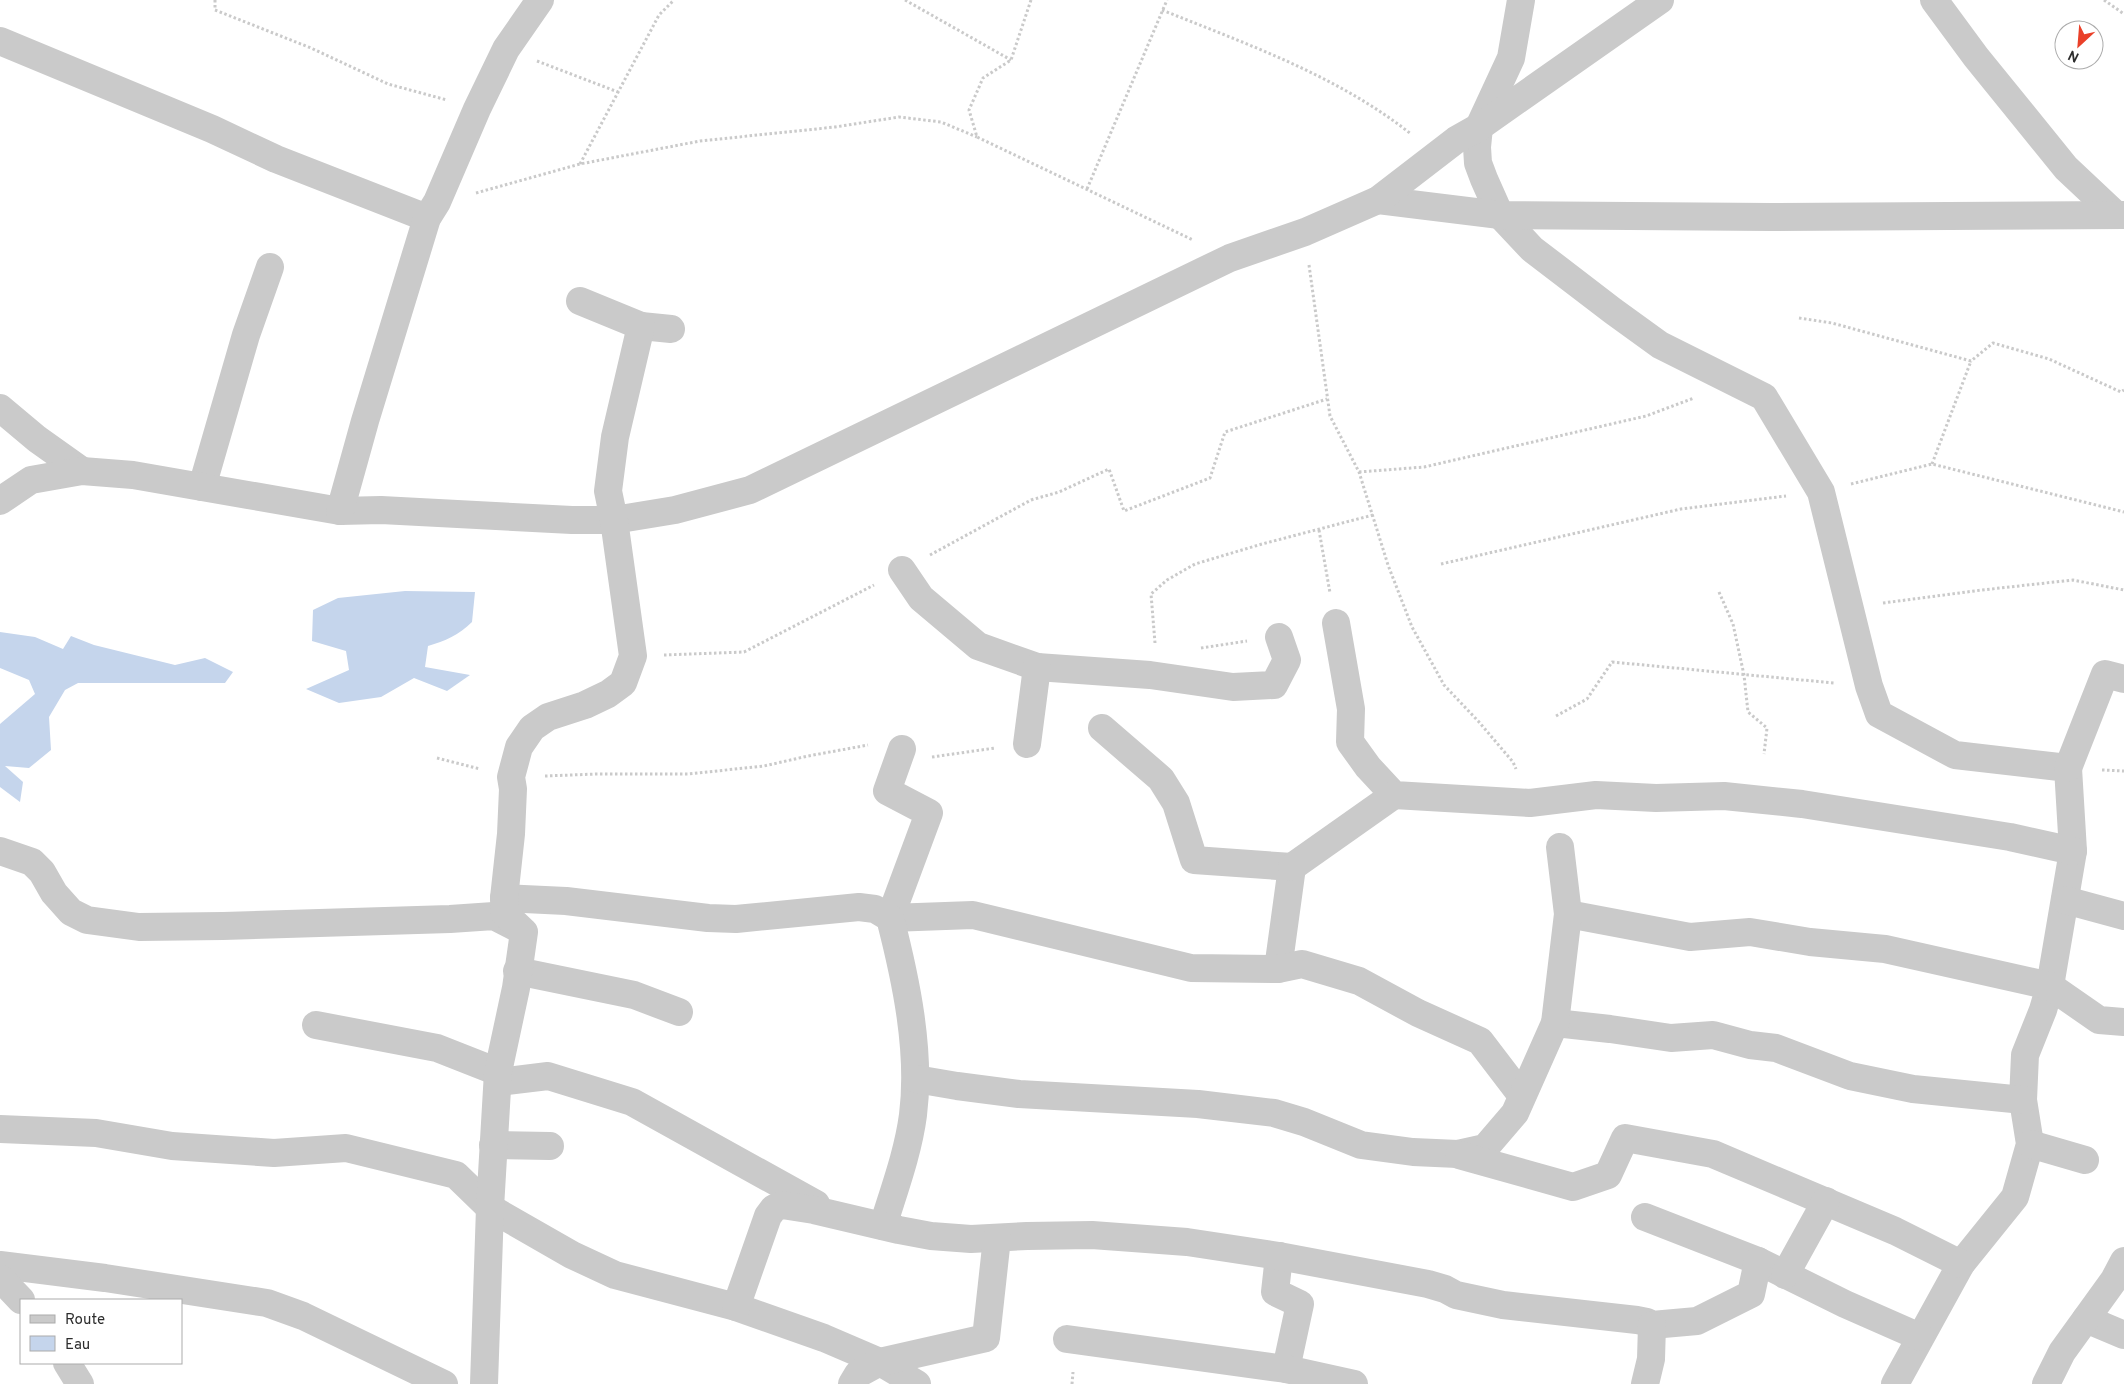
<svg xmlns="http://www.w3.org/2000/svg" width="2124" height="1384" font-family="Overpass,sans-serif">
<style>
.water{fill:#c5d5ec}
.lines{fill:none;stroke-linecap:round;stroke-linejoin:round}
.path{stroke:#cacaca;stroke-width:3;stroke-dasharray:2.5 2.5;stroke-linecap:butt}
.minor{stroke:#cacaca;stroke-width:28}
</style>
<rect width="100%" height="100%" fill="#fff"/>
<g class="water">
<path d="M405,591L475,592L472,622C459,635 445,641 428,646L425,667L470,675L447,691L414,678L381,697L339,703L306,689L349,670L346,651L312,641L313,610L338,598Z"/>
<path d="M0,632L35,637L63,649L71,636L94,645L175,665L205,658L233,672L225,683H78L65,690L49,717L51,750L29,768L5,766L23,782L20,802L0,787V724L35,694L29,680L0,668Z"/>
</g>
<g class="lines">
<g class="path">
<path d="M215,0V10L311,48L388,84L447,100"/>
<path d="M905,0L1011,60"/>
<path d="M1031,0L1011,60L983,78L969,110L977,137L1193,240"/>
<path d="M2104,0L2124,14"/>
<path d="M1162,10C1249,45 1338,76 1411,134"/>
<path d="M537,61L618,92"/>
<path d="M580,164L659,15L674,0"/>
<path d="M1087,189L1167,0"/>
<path d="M476,193L580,164L700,141L835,127L899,117L941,122L977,137"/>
<path d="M1309,265L1330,416L1359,472L1388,565L1412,627L1444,685L1479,722L1513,762L1516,769"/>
<path d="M1799,318L1832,323L1971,361L1993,343L2049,359L2121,392L2124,390"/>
<path d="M1932,464L1971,361"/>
<path d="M1359,472L1424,467L1646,416L1694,398"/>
<path d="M1851,484L1932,464L2124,512"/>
<path d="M1319,530L1330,593"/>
<path d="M930,555L1031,500L1059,492L1109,469L1124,511L1210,478L1225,432L1327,399"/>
<path d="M1441,564L1681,509L1786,496"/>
<path d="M1719,592L1733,624L1744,675L1748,712L1767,728L1764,754"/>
<path d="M1883,603L1982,590L2073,580L2124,590"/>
<path d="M1155,643L1151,594L1167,580L1195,564L1262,544L1373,515"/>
<path d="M1201,648L1247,641"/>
<path d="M664,655L744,652L874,585"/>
<path d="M1556,716L1587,699L1612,662L1834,683"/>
<path d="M932,757L995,748"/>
<path d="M437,758L480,769"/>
<path d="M2102,770L2124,771"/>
<path d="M545,776L597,774H688L764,766L808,756L868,745"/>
<path d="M1072,1384L1073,1372"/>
</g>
<g class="minor">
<path d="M1521,0L1511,58L1479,127L1477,147L1478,163L1484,179L1500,215L1532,249L1613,311L1660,345L1764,397L1821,492L1869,686L1879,714L1955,755L2068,768L2073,851L2050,986L2043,1010L2025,1055L2023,1100L2030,1144L2015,1197L1961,1264L1895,1384"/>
<path d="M1934,0L1976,57L2066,168L2116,215"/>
<path d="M0,41L212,129L276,159L427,218"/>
<path d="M1378,200L1500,215L1771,217L2124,215"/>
<path d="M641,326L671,329"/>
<path d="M0,408L37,439L82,471"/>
<path d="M202,487L246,335L270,267"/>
<path d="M0,501L31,480L82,471L133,475L340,511L381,510L572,520H614L675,510L750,490L1230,258L1305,232L1378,200L1456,140L1479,127L1660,0"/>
<path d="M340,511L365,421L427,218L437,202L477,109L506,49L540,0"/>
<path d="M902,570L921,598L978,646L1037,667L1150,675L1233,687L1274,685L1287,660L1279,637"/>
<path d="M1336,623L1351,709L1350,742L1368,767L1394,795L1530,803L1596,795L1656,798L1724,796L1802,804L2010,837L2073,851"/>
<path d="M1102,728L1161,779L1176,803L1194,860L1292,867L1278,969"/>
<path d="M1027,744L1037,667"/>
<path d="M902,749L887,791L929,813L890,918L973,915L1191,968L1278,969L1302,964L1359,981L1418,1013L1480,1041L1522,1096"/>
<path d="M2068,768L2105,674L2124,679"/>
<path d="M0,851L32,862L42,872L54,893L71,912L87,920L139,927L223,926L450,919L494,916L519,929"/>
<path d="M1292,867L1394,795"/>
<path d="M504,898L566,901L708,918L736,919L859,907L875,909L890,918C906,980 921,1051 913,1115C908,1153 894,1190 883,1226"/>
<path d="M2065,900L2124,916"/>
<path d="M1568,914L1690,937L1750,932L1810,942L1885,949L2050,986L2099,1020L2124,1022"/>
<path d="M517,971L634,995L679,1012"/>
<path d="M1555,1023L1610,1029L1671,1038L1713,1035L1750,1045L1776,1048L1850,1076L1913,1089L2023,1100"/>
<path d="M316,1025L437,1048L498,1072"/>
<path d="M916,1079L957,1086L1019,1094L1198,1104L1274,1113L1304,1122L1361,1145L1413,1152L1458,1154L1485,1148L1515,1113L1555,1023L1568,914L1560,847"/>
<path d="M498,1082L548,1076L632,1102L816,1204"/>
<path d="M0,1129L96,1133L172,1146L274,1153L346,1148L456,1175L490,1208L572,1255L615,1275L736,1307L824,1338L880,1362L917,1384"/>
<path d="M2030,1144L2085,1160"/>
<path d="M493,1145L550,1146"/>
<path d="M1459,1155L1573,1187L1608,1175L1625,1138L1713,1154L1895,1231L1961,1264"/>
<path d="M1645,1217L1758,1261L1845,1304L1920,1337"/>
<path d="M1279,1256L1275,1292L1300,1304L1286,1369"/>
<path d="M0,1265L105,1278L267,1303L303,1316L444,1384"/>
<path d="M1785,1275L1826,1201"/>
<path d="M0,1278L21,1300"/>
<path d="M736,1307L768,1216L774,1208L782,1205L814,1210L899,1230L931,1236L971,1239L1027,1236L1092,1235L1187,1242L1279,1256L1428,1284L1445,1289L1456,1295L1503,1305L1637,1320L1647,1322L1652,1325L1697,1321L1751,1294L1758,1261"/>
<path d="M2086,1319L2124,1335"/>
<path d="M1067,1339L1286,1369L1354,1384"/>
<path d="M67,1363L80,1384"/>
<path d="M484,1384L490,1208L498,1072L516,988L524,932L505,914L504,898L511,834L513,789L511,777L519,747L532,728L548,717L585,705L608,694L623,683L633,656L614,520L608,491L615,437L641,326L580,301"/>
<path d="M852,1384L858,1374L880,1362L986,1338L997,1238"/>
<path d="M1645,1384L1651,1359L1652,1325"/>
<path d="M2046,1384L2062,1352L2114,1280L2124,1261"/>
</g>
</g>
<rect x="20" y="1299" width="162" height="65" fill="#ffffff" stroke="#ababab"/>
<rect x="30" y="1315" width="25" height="8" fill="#cacaca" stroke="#ababab"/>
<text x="65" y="1324" font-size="15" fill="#2d2d2d">Route</text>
<rect x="30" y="1336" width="25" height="15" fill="#c5d5ec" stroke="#ababab"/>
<text x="65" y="1349" font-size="15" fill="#2d2d2d">Eau</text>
<g transform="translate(2079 45) rotate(206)"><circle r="24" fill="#ffffff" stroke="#ababab"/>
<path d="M0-4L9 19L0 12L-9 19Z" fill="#ea4029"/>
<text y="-8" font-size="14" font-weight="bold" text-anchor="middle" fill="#2d2d2d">N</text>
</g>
</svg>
